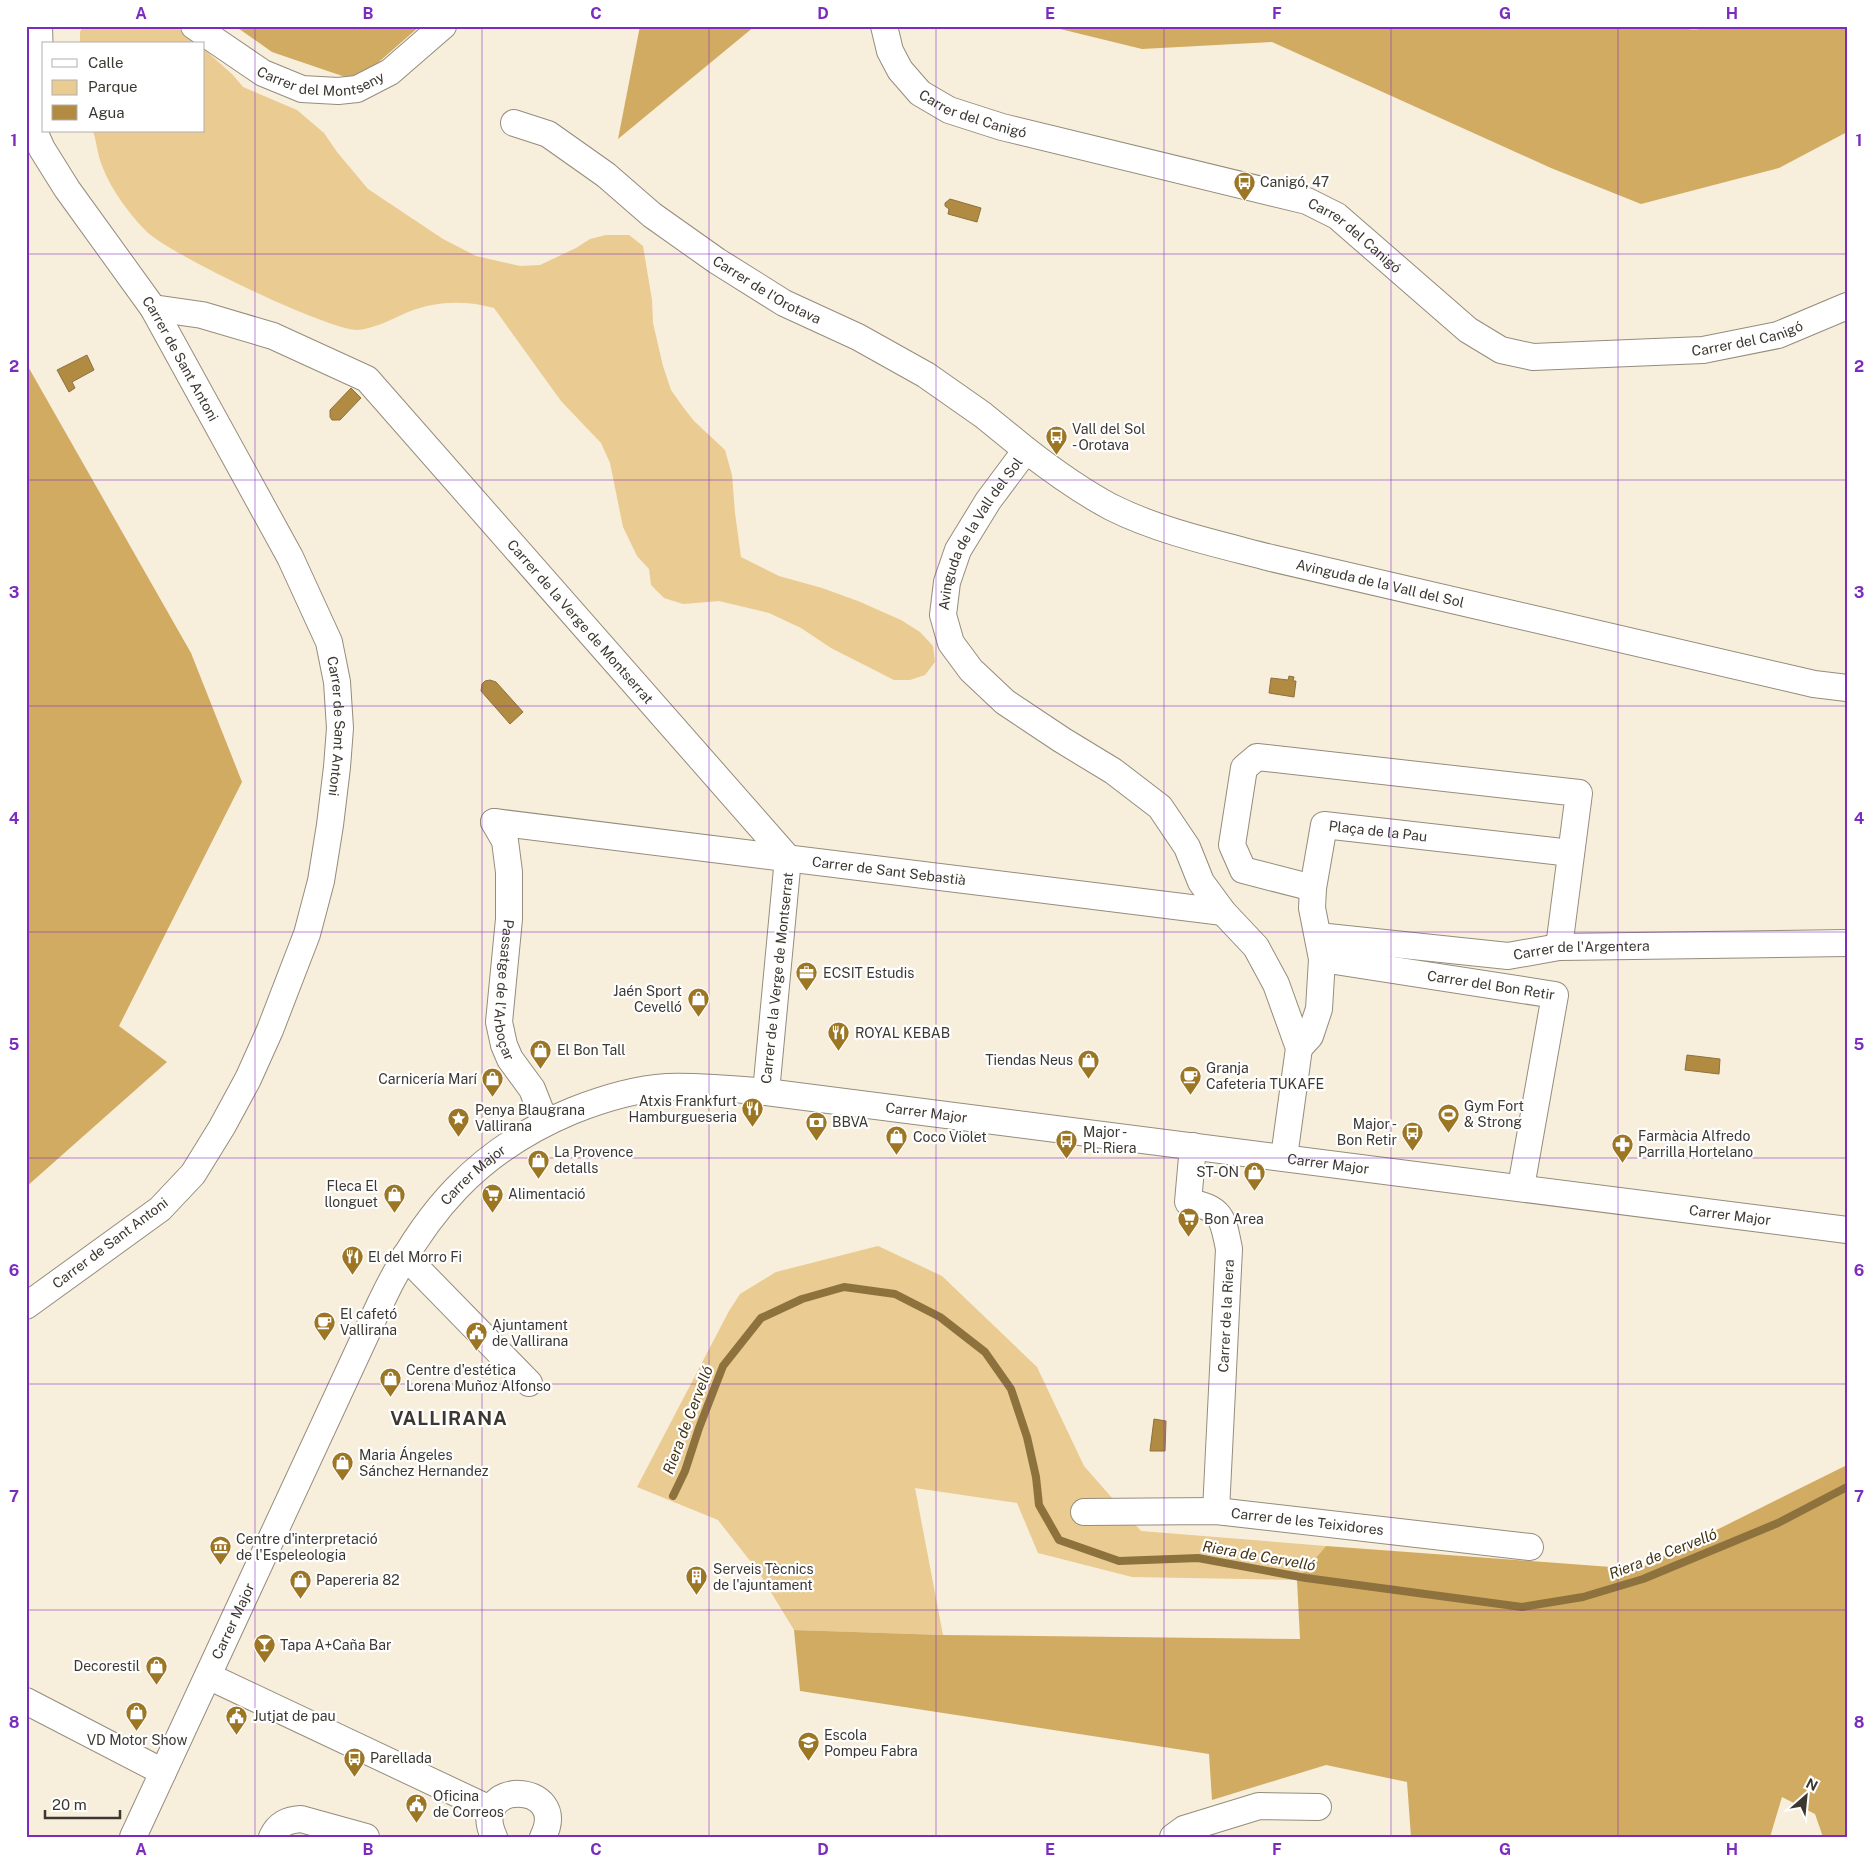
<svg xmlns="http://www.w3.org/2000/svg" width="1873" height="1863" font-family="'Public Sans',sans-serif">
<style>
.green{fill:#eacb91}
.forest{fill:#d2ab62}
.water{fill:#b18b42;stroke:#8e723d}
.lines{fill:none;stroke-linecap:round;stroke-linejoin:round}
.stream{stroke:#8e723d;stroke-width:8}
.minor-casing{stroke:#958c7c;stroke-width:28}
.minor{stroke:#fff;stroke-width:26}
.grid{fill:none;stroke:#7b2cbf;stroke-width:1;stroke-opacity:0.55}
.labels{text-anchor:middle;stroke-width:4.5;stroke-linejoin:round;paint-order:stroke}
.street-label{font-size:14px;fill:#3c3831;stroke:#fff}
.poi-label{font-size:14px;fill:#3c3831;stroke:#fff;text-anchor:start}
.water-label{font-size:15px;font-style:italic;fill:#433313;stroke:#fff}
.district-label{font-size:19px;font-weight:bold;letter-spacing:1px;fill:#3c3831;stroke:#fff}
.neatline{fill:none;stroke:#7b2cbf;stroke-width:2}
.grid-label{font-size:16px;text-anchor:middle;font-weight:bold;fill:#7b2cbf}
</style>
<rect width="100%" height="100%" fill="#f8eedc"/>
<g class="green">
<path d="M83,26H175L198,44H80V32Z"/>
<path d="M204,49L233,75L243,87L297,110L324,133L337,152L368,189L443,239L476,256L520,266L540,265L576,248L590,239L606,235H629L643,246L652,300L653,323L663,366L671,390L683,407L694,421L725,450L732,475L735,513L741,557L779,576L822,588L858,601L901,620L920,632L933,646L935,662L925,675L910,680H894L831,648L801,628L769,613L719,601L683,604L664,598L651,585L649,569L637,556L623,527L610,463L601,443L561,401L494,308C465,300 436,301 408,312C392,319 376,328 358,330C329,331 167,253 146,231C126,210 107,184 99,157C97,149 96,140 93,131H204Z"/>
<path d="M878,1246L942,1276L1037,1367L1084,1466L1141,1531L1326,1546L1297,1580L1132,1577L1038,1553L1017,1503L915,1488L943,1635L794,1630L758,1571L718,1520L637,1487L729,1311L740,1294L776,1272Z"/>
</g>
<g class="forest">
<path d="M235,26H420L357,81L272,52Z"/>
<path d="M640,26H755L618,139Z"/>
<path d="M1048,26H1681C1688,31 1701,30 1708,26H1847V132L1779,168L1641,204L1551,168L1272,42L1142,49Z"/>
<path d="M26,363L191,653L242,782L119,1026L167,1062L26,1187Z"/>
<path d="M1847,1465V1837H1823L1815,1814L1782,1797L1770,1837H1411L1407,1782L1326,1765L1212,1800L1209,1754L800,1691L794,1630L943,1635L1300,1639L1297,1580L1326,1546L1638,1569Z"/>
</g>
<g class="water">
<path d="M950,199L981,208L977,222L948,214L949,209L945,206V203Z"/>
<path d="M87,355L94,370L72,382L75,388L69,392L57,370Z"/>
<path d="M351,388L361,398L340,420H332L330,417V410Z"/>
<path d="M1289,676L1294,677L1293,681H1296L1294,697L1269,693L1271,678L1288,680Z"/>
<path d="M490,680L496,682L523,712L510,724L481,691L482,684L485,681Z"/>
<path d="M1687,1055L1720,1059L1719,1074L1685,1070Z"/>
<path d="M1154,1419L1166,1421L1165,1451H1150Z"/>
</g>
<g class="lines">
<path class="stream" d="M673,1496L685,1471L699,1428L723,1366L761,1318L802,1299L844,1287L895,1294L940,1317L985,1352L1011,1389L1027,1437L1036,1477L1039,1505L1059,1540L1119,1561L1198,1558L1306,1578L1522,1607L1583,1597L1643,1579L1778,1523L1847,1487"/>
<defs>
<g id="minor">
<path id="s1" d="M194,26L263,73L302,89L338,91L357,89L390,72L443,26"/>
<path id="s2" d="M884,26L890,51L900,70L920,93L949,110L1002,127L1307,201L1337,216L1468,330L1501,350L1533,357L1703,350L1778,335L1847,306"/>
<path id="s3" d="M26,113L42,149L67,189L153,308L290,557L329,642L337,682L340,728L337,767L330,825L321,881L307,934L270,1030L248,1079L222,1127L193,1174L160,1209L26,1306"/>
<path d="M29,118L41,95L39,26"/>
<path id="s4" d="M514,123L548,134L606,175L652,215L717,261L784,303L858,337L926,375L983,415L1026,450"/>
<path id="s5" d="M153,308L202,315L273,336L367,379L788,858L766,1092"/>
<path id="s6" d="M494,822L1223,912"/>
<path id="s7" d="M494,822L505,841L509,872V919L499,1022L504,1045L510,1059L532,1089L545,1122"/>
<path d="M1313,888L1243,870L1232,845L1244,768L1257,757L1579,793L1559,947"/>
<path id="s8" d="M1318,936L1508,956L1559,947L1847,943"/>
<path id="s9" d="M1322,959L1555,995L1521,1187"/>
<path id="s10" d="M1299,1048L1310,1036L1319,1009L1322,959L1312,908L1313,888L1324,825L1571,853"/>
<path d="M1193,1146L1188,1202C1222,1208 1223,1218 1229,1249L1216,1511"/>
<path id="s11" d="M1284,1157L1299,1048L1276,984L1256,947L1223,912L1201,882L1187,847L1160,807L1113,771L1062,740L1005,702L971,670L951,643L943,615L947,582L958,550L988,501L1026,450C1053,471 1081,491 1111,507C1161,532 1218,544 1271,558L1814,684L1847,688"/>
<path d="M405,1256L529,1383"/>
<path id="s12" d="M1084,1512L1216,1511L1530,1547"/>
<path d="M208,1676L492,1810"/>
<path d="M26,1701L163,1772"/>
<path id="s13" d="M133,1837L380,1304C423,1213 478,1150 572,1111C602,1099 635,1089 667,1087C700,1086 733,1089 766,1092L1847,1230"/>
<path d="M272,1837C278,1824 287,1820 301,1819L366,1837"/>
<path d="M494,1837C467,1778 571,1781 543,1837"/>
<path d="M1173,1837L1184,1829L1259,1806L1318,1807"/>
</g>
</defs>
<use href="#minor" class="minor-casing"/>
<use href="#minor" class="minor"/>
</g>
<path class="grid" d="M255,26V1837M482,26V1837M709,26V1837M936,26V1837M1164,26V1837M1391,26V1837M1618,26V1837M26,254H1847M26,480H1847M26,706H1847M26,932H1847M26,1158H1847M26,1384H1847M26,1610H1847"/>
<defs>
<symbol id="bus-pin" viewBox="-11 -11 22 30"><path d="M0 17L-7.5 6A9.5 9.5 0 1 1 7.5 6Z" fill="#9c7622" stroke="#fff"/><path d="M-5-6H5V4H4V6H2V4H-2V6H-4V4H-5ZM-3.5-4V0h7V-4ZM-3.5 1.2v1.5H-2V1.2ZM2 1.2v1.5H3.5V1.2Z" fill="#fff"/></symbol>
<symbol id="office-pin" viewBox="-11 -11 22 30"><path d="M0 17L-7.5 6A9.5 9.5 0 1 1 7.5 6Z" fill="#9c7622" stroke="#fff"/><path d="M-6-3h4V-5.5h4V-3h4V5H-6ZM-1-4.5V-3h2v-1.5ZM-6 0V1H6V0Z" fill="#fff"/></symbol>
<symbol id="shop-pin" viewBox="-11 -11 22 30"><path d="M0 17L-7.5 6A9.5 9.5 0 1 1 7.5 6Z" fill="#9c7622" stroke="#fff"/><path d="M-5-2.5h2.3a2.7 3.5 0 0 1 5.4 0H5L5.5 6h-11ZM-1.5-2.5h3a1.5 2.3 0 0 0-3 0Z" fill="#fff"/></symbol>
<symbol id="restaurant-pin" viewBox="-11 -11 22 30"><path d="M0 17L-7.5 6A9.5 9.5 0 1 1 7.5 6Z" fill="#9c7622" stroke="#fff"/><path d="M-5-6h1v4h1v-4h1v4h1v-4h1v5L-1.5 .5V6h-2V.5L-5-1ZM5-6V6H3V1.5H1.5Q1.5-4 5-6Z" fill="#fff"/></symbol>
<symbol id="cafe-pin" viewBox="-11 -11 22 30"><path d="M0 17L-7.5 6A9.5 9.5 0 1 1 7.5 6Z" fill="#9c7622" stroke="#fff"/><path d="M-5.5-4.5H6V0H3Q3 3.5 0 3.5H-2.5Q-5.5 3.5-5.5 0ZM3-3.2v2h1.7v-2ZM-6 4.5H4V6H-6Z" fill="#fff"/></symbol>
<symbol id="stadium-pin" viewBox="-11 -11 22 30"><path d="M0 17L-7.5 6A9.5 9.5 0 1 1 7.5 6Z" fill="#9c7622" stroke="#fff"/><path d="M0-5a6.5 5 0 1 0 0 10a6.5 5 0 1 0 0-10ZM-3.5-1.8h7v3.6h-7Z" fill="#fff"/></symbol>
<symbol id="sight-pin" viewBox="-11 -11 22 30"><path d="M0 17L-7.5 6A9.5 9.5 0 1 1 7.5 6Z" fill="#9c7622" stroke="#fff"/><path d="M0-6L1.8-2.2L6-1.7L2.9 1.2L3.7 5.4L0 3.3L-3.7 5.4L-2.9 1.2L-6-1.7L-1.8-2.2Z" fill="#fff"/></symbol>
<symbol id="bank-pin" viewBox="-11 -11 22 30"><path d="M0 17L-7.5 6A9.5 9.5 0 1 1 7.5 6Z" fill="#9c7622" stroke="#fff"/><path d="M-6-4H6V4H-6ZM0-2.3a2.3 2.3 0 1 0 0 4.6a2.3 2.3 0 1 0 0-4.6Z" fill="#fff"/></symbol>
<symbol id="pharmacy-pin" viewBox="-11 -11 22 30"><path d="M0 17L-7.5 6A9.5 9.5 0 1 1 7.5 6Z" fill="#9c7622" stroke="#fff"/><path d="M-2-6h4v4h4v4h-4v4h-4v-4h-4v-4h4Z" fill="#fff"/></symbol>
<symbol id="supermarket-pin" viewBox="-11 -11 22 30"><path d="M0 17L-7.5 6A9.5 9.5 0 1 1 7.5 6Z" fill="#9c7622" stroke="#fff"/><path d="M-6-5.5h2.5l.6 2H6L4.5 2H-2.5L-4.4-4H-6ZM-1.5 3.2a1.3 1.3 0 1 0 .1 0ZM3 3.2a1.3 1.3 0 1 0 .1 0Z" fill="#fff"/></symbol>
<symbol id="civic-pin" viewBox="-11 -11 22 30"><path d="M0 17L-7.5 6A9.5 9.5 0 1 1 7.5 6Z" fill="#9c7622" stroke="#fff"/><path d="M-.6-6.5H3V-4.5H.6V-3L4-1V1h2V6H-6V1h2V-1L-.6-3ZM-1.2 2.5V6h2.4V2.5Z" fill="#fff"/></symbol>
<symbol id="museum-pin" viewBox="-11 -11 22 30"><path d="M0 17L-7.5 6A9.5 9.5 0 1 1 7.5 6Z" fill="#9c7622" stroke="#fff"/><path d="M0-6L6-3V-2H-6V-3ZM-5-1h2V3h-2ZM-1-1h2V3h-2ZM3-1h2V3H3ZM-6 4H6V6H-6Z" fill="#fff"/></symbol>
<symbol id="building-pin" viewBox="-11 -11 22 30"><path d="M0 17L-7.5 6A9.5 9.5 0 1 1 7.5 6Z" fill="#9c7622" stroke="#fff"/><path d="M-4-6H4V6H1V3H-1V6H-4ZM-2.5-4.3h1.7v1.8h-1.7ZM.8-4.3h1.7v1.8H.8ZM-2.5-1h1.7V.8h-1.7ZM.8-1h1.7V.8H.8Z" fill="#fff"/></symbol>
<symbol id="bar-pin" viewBox="-11 -11 22 30"><path d="M0 17L-7.5 6A9.5 9.5 0 1 1 7.5 6Z" fill="#9c7622" stroke="#fff"/><path d="M-6-5H6L.8 .8V4.5H3.5V6h-7V4.5H-.8V.8Z" fill="#fff"/></symbol>
<symbol id="school-pin" viewBox="-11 -11 22 30"><path d="M0 17L-7.5 6A9.5 9.5 0 1 1 7.5 6Z" fill="#9c7622" stroke="#fff"/><path d="M0-5L7-2L0 1L-7-2ZM-4 1L0 2.5L4 1V4Q0 6-4 4Z" fill="#fff"/></symbol>
</defs>
<g fill-rule="evenodd">
<use href="#bus-pin" x="1232" y="170" width="25" height="34"/>
<use href="#bus-pin" x="1044" y="424" width="25" height="34"/>
<use href="#office-pin" x="794" y="960" width="25" height="34"/>
<use href="#shop-pin" x="686" y="986" width="25" height="34"/>
<use href="#restaurant-pin" x="826" y="1020" width="25" height="34"/>
<use href="#shop-pin" x="528" y="1038" width="25" height="34"/>
<use href="#shop-pin" x="1076" y="1048" width="25" height="34"/>
<use href="#cafe-pin" x="1178" y="1064" width="25" height="34"/>
<use href="#shop-pin" x="480" y="1066" width="25" height="34"/>
<use href="#restaurant-pin" x="740" y="1096" width="25" height="34"/>
<use href="#stadium-pin" x="1436" y="1102" width="25" height="34"/>
<use href="#sight-pin" x="446" y="1106" width="25" height="34"/>
<use href="#bank-pin" x="804" y="1110" width="25" height="34"/>
<use href="#bus-pin" x="1400" y="1120" width="25" height="34"/>
<use href="#shop-pin" x="884" y="1124" width="25" height="34"/>
<use href="#bus-pin" x="1054" y="1128" width="25" height="34"/>
<use href="#pharmacy-pin" x="1610" y="1132" width="25" height="34"/>
<use href="#shop-pin" x="526" y="1148" width="25" height="34"/>
<use href="#shop-pin" x="1242" y="1160" width="25" height="34"/>
<use href="#shop-pin" x="382" y="1182" width="25" height="34"/>
<use href="#supermarket-pin" x="480" y="1182" width="25" height="34"/>
<use href="#supermarket-pin" x="1176" y="1206" width="25" height="34"/>
<use href="#restaurant-pin" x="340" y="1244" width="25" height="34"/>
<use href="#cafe-pin" x="312" y="1310" width="25" height="34"/>
<use href="#civic-pin" x="464" y="1320" width="25" height="34"/>
<use href="#shop-pin" x="378" y="1366" width="25" height="34"/>
<use href="#shop-pin" x="330" y="1450" width="25" height="34"/>
<use href="#museum-pin" x="208" y="1534" width="25" height="34"/>
<use href="#building-pin" x="684" y="1564" width="25" height="34"/>
<use href="#shop-pin" x="288" y="1568" width="25" height="34"/>
<use href="#bar-pin" x="252" y="1632" width="25" height="34"/>
<use href="#shop-pin" x="144" y="1654" width="25" height="34"/>
<use href="#shop-pin" x="124" y="1700" width="25" height="34"/>
<use href="#civic-pin" x="224" y="1704" width="25" height="34"/>
<use href="#school-pin" x="796" y="1730" width="25" height="34"/>
<use href="#bus-pin" x="342" y="1746" width="25" height="34"/>
<use href="#civic-pin" x="404" y="1792" width="25" height="34"/>
</g>
<g class="labels">
<g class="street-label">
<text dy="5" stroke="none"><textPath href="#s1" startOffset="144">Carrer del Montseny</textPath></text>
<text dy="5" stroke="none"><textPath href="#s2" startOffset="135">Carrer del Canigó</textPath></text>
<text dy="5" stroke="none"><textPath href="#s2" startOffset="540">Carrer del Canigó</textPath></text>
<text dy="5" stroke="none"><textPath href="#s4" startOffset="305">Carrer de l'Orotava</textPath></text>
<text dy="5" stroke="none"><textPath href="#s2" startOffset="975">Carrer del Canigó</textPath></text>
<text dy="5" stroke="none"><textPath href="#s3" startOffset="291">Carrer de Sant Antoni</textPath></text>
<text dy="5" stroke="none"><textPath href="#s11" startOffset="779">Avinguda de la Vall del Sol</textPath></text>
<text dy="5" stroke="none"><textPath href="#s11" startOffset="1259">Avinguda de la Vall del Sol</textPath></text>
<text dy="5" stroke="none"><textPath href="#s5" startOffset="550">Carrer de la Verge de Montserrat</textPath></text>
<text dy="5" stroke="none"><textPath href="#s3" startOffset="696">Carrer de Sant Antoni</textPath></text>
<text dy="5" stroke="none"><textPath href="#s10" startOffset="285">Plaça de la Pau</textPath></text>
<text dy="5" stroke="none"><textPath href="#s6" startOffset="398">Carrer de Sant Sebastià</textPath></text>
<text dy="5" stroke="none"><textPath href="#s8" startOffset="265">Carrer de l'Argentera</textPath></text>
<text transform="translate(777 978) rotate(-84)" y="5">Carrer de la Verge de Montserrat</text>
<text dy="5" stroke="none"><textPath href="#s9" startOffset="171">Carrer del Bon Retir</textPath></text>
<text dy="5" stroke="none"><textPath href="#s7" startOffset="172">Passatge de l'Arboçar</textPath></text>
<text dy="5" stroke="none"><textPath href="#s13" startOffset="1226">Carrer Major</textPath></text>
<text dy="5" stroke="none"><textPath href="#s13" startOffset="1631">Carrer Major</textPath></text>
<text dy="5" stroke="none"><textPath href="#s13" startOffset="748">Carrer Major</textPath></text>
<text dy="5" stroke="none"><textPath href="#s13" startOffset="2036">Carrer Major</textPath></text>
<text transform="translate(110 1243) rotate(-37)" y="5">Carrer de Sant Antoni</text>
<text transform="translate(1226 1316) rotate(-87)" y="5">Carrer de la Riera</text>
<text dy="5" stroke="none"><textPath href="#s12" startOffset="224">Carrer de les Teixidores</textPath></text>
<text dy="5" stroke="none"><textPath href="#s13" startOffset="238">Carrer Major</textPath></text>
</g>
<g class="poi-label">
<text x="1260" y="187">Canigó, 47</text>
<text x="1072" y="434">Vall del Sol<tspan x="1072" dy="16">- Orotava</tspan></text>
<text x="823" y="978">ECSIT Estudis</text>
<text x="682" y="996" text-anchor="end">Jaén Sport<tspan x="682" dy="16">Cevelló</tspan></text>
<text x="855" y="1038">ROYAL KEBAB</text>
<text x="557" y="1055">El Bon Tall</text>
<text x="1073" y="1065" text-anchor="end">Tiendas Neus</text>
<text x="1206" y="1073">Granja<tspan x="1206" dy="16">Cafeteria TUKAFE</tspan></text>
<text x="477" y="1084" text-anchor="end">Carnicería Marí</text>
<text x="737" y="1106" text-anchor="end">Atxis Frankfurt<tspan x="737" dy="16">Hamburgueseria</tspan></text>
<text x="1464" y="1111">Gym Fort<tspan x="1464" dy="16">&amp; Strong</tspan></text>
<text x="475" y="1115">Penya Blaugrana<tspan x="475" dy="16">Vallirana</tspan></text>
<text x="832" y="1127">BBVA</text>
<text x="1397" y="1129" text-anchor="end">Major -<tspan x="1397" dy="16">Bon Retir</tspan></text>
<text x="1083" y="1137">Major -<tspan x="1083" dy="16">Pl. Riera</tspan></text>
<text x="1638" y="1141">Farmàcia Alfredo<tspan x="1638" dy="16">Parrilla Hortelano</tspan></text>
<text x="913" y="1142">Coco Violet</text>
<text x="554" y="1157">La Provence<tspan x="554" dy="16">detalls</tspan></text>
<text x="1239" y="1177" text-anchor="end">ST-ON</text>
<text x="378" y="1191" text-anchor="end">Fleca El<tspan x="378" dy="16">llonguet</tspan></text>
<text x="508" y="1199">Alimentació</text>
<text x="1204" y="1224">Bon Area</text>
<text x="368" y="1262">El del Morro Fi</text>
<text x="340" y="1319">El cafetó<tspan x="340" dy="16">Vallirana</tspan></text>
<text x="492" y="1330">Ajuntament<tspan x="492" dy="16">de Vallirana</tspan></text>
<text x="406" y="1375">Centre d'estética<tspan x="406" dy="16">Lorena Muñoz Alfonso</tspan></text>
<text x="359" y="1460">Maria Ángeles<tspan x="359" dy="16">Sánchez Hernandez</tspan></text>
<text x="236" y="1544">Centre d'interpretació<tspan x="236" dy="16">de l'Espeleologia</tspan></text>
<text x="713" y="1574">Serveis Tècnics<tspan x="713" dy="16">de l'ajuntament</tspan></text>
<text x="316" y="1585">Papereria 82</text>
<text x="280" y="1650">Tapa A+Caña Bar</text>
<text x="140" y="1671" text-anchor="end">Decorestil</text>
<text x="253" y="1721">Jutjat de pau</text>
<text x="824" y="1740">Escola<tspan x="824" dy="16">Pompeu Fabra</tspan></text>
<text x="137" y="1745" text-anchor="middle">VD Motor Show</text>
<text x="370" y="1763">Parellada</text>
<text x="433" y="1801">Oficina<tspan x="433" dy="16">de Correos</tspan></text>
</g>
<g class="water-label">
<text transform="translate(688 1420) rotate(-69)" y="5">Riera de Cervelló</text>
<text transform="translate(1663 1554) rotate(-21)" y="5">Riera de Cervelló</text>
<text transform="translate(1259 1556) rotate(10)" y="5">Riera de Cervelló</text>
</g>
<g class="district-label">
<text x="449" y="1425">VALLIRANA</text>
</g>
</g>
<rect width="1873" height="1863" fill="none" stroke="#ffffff" stroke-width="55"/>
<rect x="42" y="42" width="162" height="90" fill="#ffffff" stroke="#b1afad"/>
<rect x="52" y="59" width="25" height="8" fill="#ffffff" stroke="#b1afad"/>
<text x="88" y="68" font-size="15" fill="#3c3831">Calle</text>
<rect x="52" y="80" width="25" height="15" fill="#eacb91" stroke="#b1afad"/>
<text x="88" y="92" font-size="15" fill="#3c3831">Parque</text>
<rect x="52" y="105" width="25" height="15" fill="#b18b42" stroke="#b1afad"/>
<text x="88" y="118" font-size="15" fill="#3c3831">Agua</text>
<g transform="translate(1806 1796) rotate(27)" stroke="#ffffff" stroke-width="4" paint-order="stroke">
<path d="M0-4L9 19L0 12L-9 19Z" fill="#3c3831"/>
<text y="-8" font-size="14" font-weight="bold" text-anchor="middle" fill="#3c3831">N</text>
</g>
<path d="M45 1810v8h75v-8" fill="none" stroke="#3c3831" stroke-width="2.5"/>
<text x="52" y="1810" font-size="15" fill="#3c3831" stroke="#ffffff" stroke-width="4" paint-order="stroke">20 m</text>
<rect x="28" y="28" width="1818" height="1808" class="neatline"/>
<g class="grid-label">
<text x="141" y="19">A</text>
<text x="368" y="19">B</text>
<text x="596" y="19">C</text>
<text x="823" y="19">D</text>
<text x="1050" y="19">E</text>
<text x="1277" y="19">F</text>
<text x="1505" y="19">G</text>
<text x="1732" y="19">H</text>
<text x="14" y="146">1</text>
<text x="1859" y="146">1</text>
<text x="14" y="372">2</text>
<text x="1859" y="372">2</text>
<text x="14" y="598">3</text>
<text x="1859" y="598">3</text>
<text x="14" y="824">4</text>
<text x="1859" y="824">4</text>
<text x="14" y="1050">5</text>
<text x="1859" y="1050">5</text>
<text x="14" y="1276">6</text>
<text x="1859" y="1276">6</text>
<text x="14" y="1502">7</text>
<text x="1859" y="1502">7</text>
<text x="14" y="1728">8</text>
<text x="1859" y="1728">8</text>
<text x="141" y="1855">A</text>
<text x="368" y="1855">B</text>
<text x="596" y="1855">C</text>
<text x="823" y="1855">D</text>
<text x="1050" y="1855">E</text>
<text x="1277" y="1855">F</text>
<text x="1505" y="1855">G</text>
<text x="1732" y="1855">H</text>
</g>
</svg>
